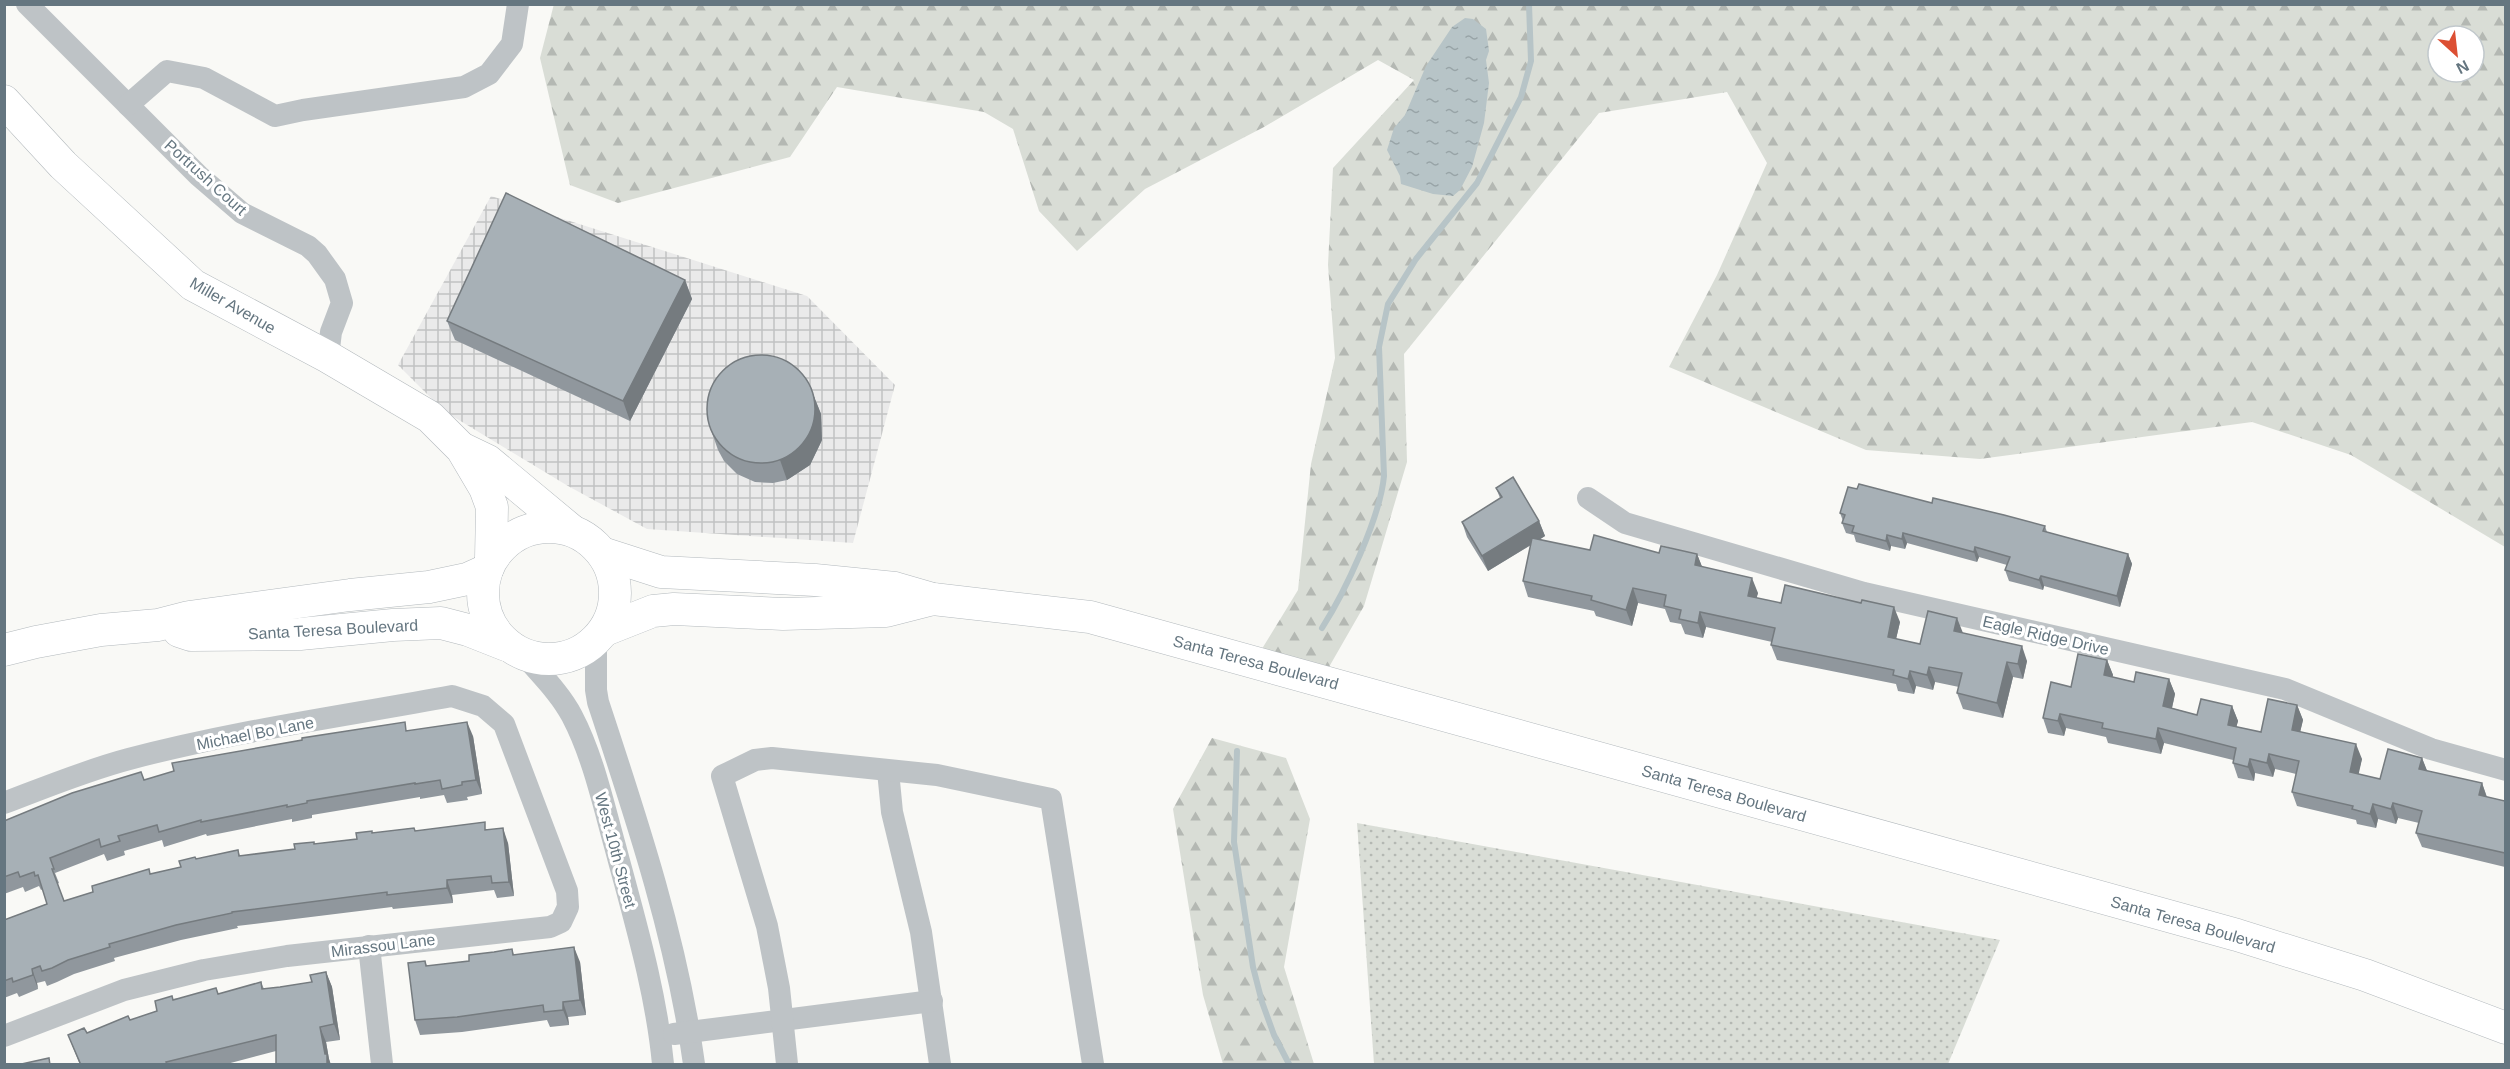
<svg xmlns="http://www.w3.org/2000/svg" width="2510" height="1069" font-family="Helvetica,sans-serif">
<style>
.industrial{fill:url(#industrial-grid)}
.grass{fill:url(#grass-dots)}
.forest{fill:url(#forest-firs);fill-rule:evenodd}
.water{fill:url(#water-ripples)}
.lines{fill:none;stroke-linecap:round;stroke-linejoin:round}
.stream{stroke:#b7c4c7;stroke-width:6}
.secondary-casing{stroke:#b3b9bd;stroke-width:33}
.street{stroke:#bec3c6;stroke-width:22}
.secondary{stroke:#fff;stroke-width:32}
.wall{fill:#90979d}
.shaded-wall{fill:#757b7f}
.building{fill:#a7b0b6;stroke:#757b7f;stroke-width:1.5}
.labels{text-anchor:middle;stroke-width:6;stroke-linejoin:round;paint-order:stroke}
.street-label{font-size:16px;fill:#657680;stroke:#fff}
</style>
<defs>
<pattern id="industrial-grid" width="8" height="8" patternUnits="userSpaceOnUse" patternTransform="scale(1.5)"><rect width="8" height="8" fill="#eaeaea"/><path d="M0 4h8M4 0v8" fill="none" stroke="#c1c2c3"/></pattern>
<pattern id="grass-dots" width="8" height="8" patternUnits="userSpaceOnUse" patternTransform="scale(1.5)"><rect width="8" height="8" fill="#d9ddd6"/><path d="M2 2h.1M6 6h.1" fill="none" stroke="#b4b8b3" stroke-width="1.8" stroke-linecap="round"/></pattern>
<pattern id="forest-firs" width="22" height="20" patternUnits="userSpaceOnUse" patternTransform="scale(1.5)"><rect width="22" height="20" fill="#d9ddd6"/><path d="M5 1l3.5 6h-7zM16 11l3.5 6h-7z" fill="#b4b8b3"/></pattern>
<pattern id="water-ripples" width="26" height="14" patternUnits="userSpaceOnUse" patternTransform="scale(1.5)"><rect width="26" height="14" fill="#b7c4c7"/><path d="M2 4q2-2 4 0t4 0M15 11q2-2 4 0t4 0" fill="none" stroke="#98a4a7"/></pattern>
</defs>
<rect width="100%" height="100%" fill="#f9f9f6"/>
<path class="industrial" d="M491,196L807,296L895,385L853,543L647,529L568,486L444,411L398,365Z"/>
<path class="grass" d="M1357,823L2000,940L1948,1064H1374Z"/>
<g class="forest">
<path d="M554,4L2505,5V547L2351,455L2252,422L1980,459L1866,450L1669,367L1717,275L1767,163L1727,92L1599,113L1404,354L1407,462L1364,606L1329,667L1260,652L1298,590L1311,464L1335,358L1328,265L1333,168L1414,80L1378,60L1264,127L1145,189L1077,251L1039,211L1013,129L984,112L837,87L790,157L618,203L570,185L540,58ZM2438,36H2474V72H2438Z"/>
<path d="M1212,738L1286,758L1310,819L1284,967L1314,1064H1223L1203,995L1173,809Z"/>
</g>
<path class="water" d="M1465,18L1473,19L1486,29L1489,51L1486,60L1489,83L1484,123L1472,167L1460,190L1453,196L1433,194L1401,184L1400,176L1387,150L1394,128L1405,115L1426,66L1452,27Z"/>
<g class="lines">
<g class="stream">
<path d="M1322,628C1345,592 1380,518 1384,476L1379,347L1388,304L1416,259L1477,183L1521,97L1531,61L1529,4"/>
<path d="M1237,751L1234,842L1253,967L1262,1002L1274,1035L1289,1064"/>
</g>
<defs>
<g id="secondary">
<path d="M4,101L63,165L193,285L328,357L430,417L462,449L485,488L492,507L491,559"/>
<path d="M463,449L488,461L571,530"/>
<circle cx="549" cy="593" r="66"/>
<path d="M602,553L661,572L815,580L895,588L933,599L1090,617L2237,935L2365,975L2506,1028"/>
<path d="M605,630L653,611L674,609L783,614L886,611L933,599"/>
<path d="M179,631L191,635L300,634L393,625L441,623L468,630L506,645"/>
<path d="M4,650L36,642L101,630L158,625L189,617L350,595L429,587L467,579L487,570"/>
</g>
</defs>
<use href="#secondary" class="secondary-casing"/>
<g class="street">
<path d="M27,4L199,176L242,213L308,246L317,254L335,279L342,303L331,332L328,357"/>
<path d="M128,105L167,71L204,78L275,116L303,110L464,87L489,74L512,44L518,4"/>
<path d="M1588,498L1625,523L1864,593L2285,689L2431,749L2506,770"/>
<path d="M596,639V690L598,702C637,820 677,940 694,1064"/>
<path d="M524,655C540,674 560,693 572,716C593,756 603,803 615,846C634,918 656,990 663,1064"/>
<path d="M888,771L892,812L921,932L940,1064"/>
<path d="M4,803C46,787 87,770 129,759C235,731 344,716 452,696L483,706L504,724L567,891L568,907L561,922L550,927L287,956L204,970L124,990L4,1036"/>
<path d="M369,946L382,1064"/>
<path d="M674,1034L932,1001"/>
<path d="M787,1064L779,988L767,926L722,776L755,760L772,758L937,775L1051,799L1093,1064"/>
</g>
<use href="#secondary" class="secondary"/>
</g>
<g class="wall">
<path d="M685,280L692,299L630,421L455,340L447,321Z"/>
<path d="M813,394L821,414L822,440L810,465L787,480L773,483L755,482L737,474L724,461L718,450L711,430Z"/>
<path d="M1496,488L1539,521L1545,536L1539,540L1590,550L1697,554L1702,567L1758,593L1756,598L1781,603L1900,622L1896,639L1920,644L1963,633L2027,661L2023,679L2013,677L2003,718L1963,709L1957,693L1959,687L1935,682L1933,690L1916,686L1914,694L1898,691L1896,684L1777,660L1771,645L1772,642L1706,627L1703,638L1685,634L1681,624L1670,622L1665,609L1638,603L1632,626L1596,616L1594,611L1528,597L1523,581L1531,545L1488,571L1467,537L1462,522L1500,498Z"/>
<path d="M1857,489L1932,503L2045,526L2047,532L2128,554L2132,564L2120,607L2044,586L2043,590L2009,581L2005,570L2007,565L1979,557L1977,562L1907,543L1905,549L1891,546L1890,551L1856,542L1854,535L1846,533L1842,523L1843,521L1840,513Z"/>
<path d="M2107,660L2113,675L2112,677L2134,682L2169,679L2175,694L2172,708L2197,715L2232,706L2238,721L2236,727L2261,732L2297,705L2303,720L2300,732L2362,759L2358,774L2380,779L2422,758L2427,771L2482,783L2487,797L2505,801V867L2422,847L2416,833L2419,823L2398,818L2396,824L2378,819L2376,828L2357,824L2356,820L2297,806L2292,792L2296,774L2275,769L2273,777L2255,773L2254,781L2238,778L2233,763V760L2164,743L2161,754L2108,743L2106,737L2066,728L2064,736L2048,733L2043,718L2071,687Z"/>
<path d="M408,731L473,736L482,794L467,797L468,800L447,803L444,795L420,799V797L312,815V818L292,822V819L207,836L206,834L164,847L162,840L124,851L125,855L107,861L104,854L55,873L59,883L57,884L64,901L150,874L181,867L196,859L238,850L240,856L295,849L314,842L315,844L357,839L373,833L414,828L415,831L487,829L508,843L514,896L497,898L494,890L452,895L453,903L393,909L392,907L237,926L238,928L181,940L114,958L115,961L74,974L57,982L47,986L45,981L37,983L38,989L19,997L17,993L4,998V920L47,904L43,889L41,890L39,886L25,892L23,887L4,894V821L144,780Z"/>
<path d="M512,949L514,955L580,962L586,1015L568,1017L569,1025L550,1027L547,1020L462,1032L420,1035L415,1020L425,961L427,966L469,961Z"/>
<path d="M326,972L332,987L340,1040L326,1042L329,1059L331,1065H276V1051L223,1065H80L68,1035L87,1033L130,1020L157,1011L173,999L218,994L261,982L264,989L280,987L312,982Z"/>
</g>
<g class="shaded-wall">
<path d="M685,280L692,299L630,421L623,401Z"/>
<path d="M813,394L821,414L822,440L810,465L787,480L780,460Z"/>
<path d="M1539,521L1545,536L1488,571L1482,556Z"/>
<path d="M1903,533L1907,543L1905,549L1902,539Z"/>
<path d="M1887,535L1891,546L1890,551L1886,541Z"/>
<path d="M1975,547L1979,557L1977,562L1974,552Z"/>
<path d="M1697,554L1703,569L1695,565Z"/>
<path d="M2128,554L2132,564L2120,607L2117,596Z"/>
<path d="M2041,576L2044,586L2043,590L2039,580Z"/>
<path d="M1752,578L1758,593L1753,611L1748,596Z"/>
<path d="M1633,588L1638,603L1632,626L1626,610Z"/>
<path d="M1894,607L1900,622L1893,652L1888,637Z"/>
<path d="M1700,612L1706,627L1703,638L1698,623Z"/>
<path d="M1957,618L1963,633L1954,631Z"/>
<path d="M2022,646L2027,661L2023,679L2018,664Z"/>
<path d="M2107,660L2113,675L2109,690L2104,675Z"/>
<path d="M2007,662L2013,677L2003,718L1997,703Z"/>
<path d="M1929,667L1935,682L1933,690L1927,675Z"/>
<path d="M1910,671L1916,686L1914,694L1908,679Z"/>
<path d="M2169,679L2175,694L2169,721L2163,706Z"/>
<path d="M2297,705L2303,720L2297,745L2292,730Z"/>
<path d="M2232,706L2238,721L2233,740L2228,725Z"/>
<path d="M2060,714L2066,728L2064,736L2058,721Z"/>
<path d="M467,722L473,736L482,794L476,780Z"/>
<path d="M2158,728L2164,743L2161,754L2156,739Z"/>
<path d="M2356,744L2362,759L2356,786L2350,772Z"/>
<path d="M2269,754L2275,769L2273,777L2267,763Z"/>
<path d="M2422,758L2428,773L2419,769Z"/>
<path d="M2250,759L2255,773L2254,781L2248,767Z"/>
<path d="M2482,783L2487,798L2479,795Z"/>
<path d="M2393,803L2398,818L2396,824L2391,809Z"/>
<path d="M2373,804L2378,819L2376,828L2370,814Z"/>
<path d="M503,828L508,843L514,896L509,882Z"/>
<path d="M447,880L452,895L453,903L447,888Z"/>
<path d="M574,947L580,962L586,1015L580,1000Z"/>
<path d="M32,969L37,983L38,989L33,975Z"/>
<path d="M326,972L332,987L340,1040L334,1024Z"/>
<path d="M563,1002L568,1017L569,1025L563,1010Z"/>
<path d="M320,1027L326,1042L329,1059L331,1065H327Z"/>
</g>
<g class="building">
<path d="M506,193L685,280L623,401L447,321Z"/>
<circle cx="761" cy="409" r="54"/>
<path d="M1513,477L1539,521L1482,556L1462,522L1502,497L1496,488Z"/>
<path d="M1859,484L1932,503L1933,498L2004,515L2045,526L2043,531L2128,554L2117,596L2041,576L2039,580L2005,570L2010,557L1975,547L1974,552L1903,533L1902,539L1887,535L1886,541L1852,532L1854,526L1842,523L1845,515L1840,513L1848,487L1857,489Z"/>
<path d="M1594,535L1659,553L1661,546L1697,554L1695,565L1752,578L1748,596L1781,603L1785,585L1861,603L1862,600L1894,607L1888,637L1920,644L1928,611L1957,618L1954,631L2022,646L2018,664L2007,662L1997,703L1957,693L1962,673L1929,667L1927,675L1910,671L1908,679L1893,675L1894,670L1771,645L1775,628L1700,612L1698,623L1679,619L1681,610L1664,606L1666,595L1633,588L1626,610L1591,600L1592,596L1523,581L1532,538L1590,550Z"/>
<path d="M2078,654L2107,660L2104,675L2134,682L2136,672L2169,679L2163,706L2197,715L2201,699L2232,706L2228,725L2261,732L2268,699L2297,705L2292,730L2356,744L2350,772L2380,779L2388,749L2422,758L2419,769L2482,783L2479,795L2505,801V853L2416,833L2422,811L2393,803L2391,809L2373,804L2370,814L2352,809L2353,806L2292,792L2299,761L2269,754L2267,763L2250,759L2248,767L2233,763L2236,748L2158,728L2156,739L2102,728L2103,723L2060,714L2058,721L2043,718L2051,682L2071,687Z"/>
<path d="M405,722L406,731L467,722L476,780L462,782V785L442,789L440,780L415,784V783L307,801V803L287,807V805L201,822V820L159,832L157,825L118,836L120,841L101,847L99,839L50,858L54,869H52L64,901L93,892L92,886L149,869L150,874L181,867L179,861L195,857L196,859L238,850L239,856L295,849L294,844L314,842V844L357,839L356,833L372,831V833L414,828L415,831L485,822V830L503,828L509,882L492,883L491,876L447,880V888L387,895V892L232,912V913L176,925L109,944L110,947L68,960L52,968L42,971L40,966L32,969L33,975L13,982L12,978L4,981V920L47,904L38,875L35,876L34,872L20,877L18,872L4,877V821L72,793L141,772L144,780L174,771L172,763L302,740V738Z"/>
<path d="M574,947L580,1000L563,1002V1010L544,1012L543,1005L457,1017L415,1020L408,963L425,961L426,966L469,961V955L494,952L512,949L513,955Z"/>
<path d="M326,972L334,1024L320,1027L325,1054H327V1065H276V1035L166,1062L167,1064L165,1065H81L68,1035L84,1028L87,1033L128,1016L130,1020L157,1011L155,1001L172,996L173,1000L216,988L218,994L261,982L262,989L280,987L312,982L310,975Z"/>
<path d="M49,1058L50,1065H17Z"/>
</g>
<g class="labels">
<g class="street-label">
<text transform="translate(206 177) rotate(42)" y="6">Portrush Court</text>
<text transform="translate(233 305) rotate(30)" y="6">Miller Avenue</text>
<text transform="translate(333 629) rotate(-3)" y="6">Santa Teresa Boulevard</text>
<text transform="translate(2046 635) rotate(13)" y="6">Eagle Ridge Drive</text>
<text transform="translate(1256 662) rotate(15)" y="6">Santa Teresa Boulevard</text>
<text transform="translate(255 733) rotate(-11)" y="6">Michael Bo Lane</text>
<text transform="translate(1724 793) rotate(16)" y="6">Santa Teresa Boulevard</text>
<text transform="translate(616 850) rotate(75)" y="6">West 10th Street</text>
<text transform="translate(2193 924) rotate(16)" y="6">Santa Teresa Boulevard</text>
<text transform="translate(383 945) rotate(-7)" y="6">Mirassou Lane</text>
</g>
</g>
<rect width="2510" height="1069" fill="none" stroke="#657680" stroke-width="12"/>
<g transform="translate(2456 54) rotate(153)"><circle r="28" fill="#ffffff" stroke="#c1c8cc" stroke-width="1.5"/>
<path d="M0-4.5L10 22L0 15L-10 22Z" fill="#dc4f33"/>
<text y="-9" font-size="16" font-weight="bold" text-anchor="middle" fill="#657680">N</text>
</g>
</svg>
